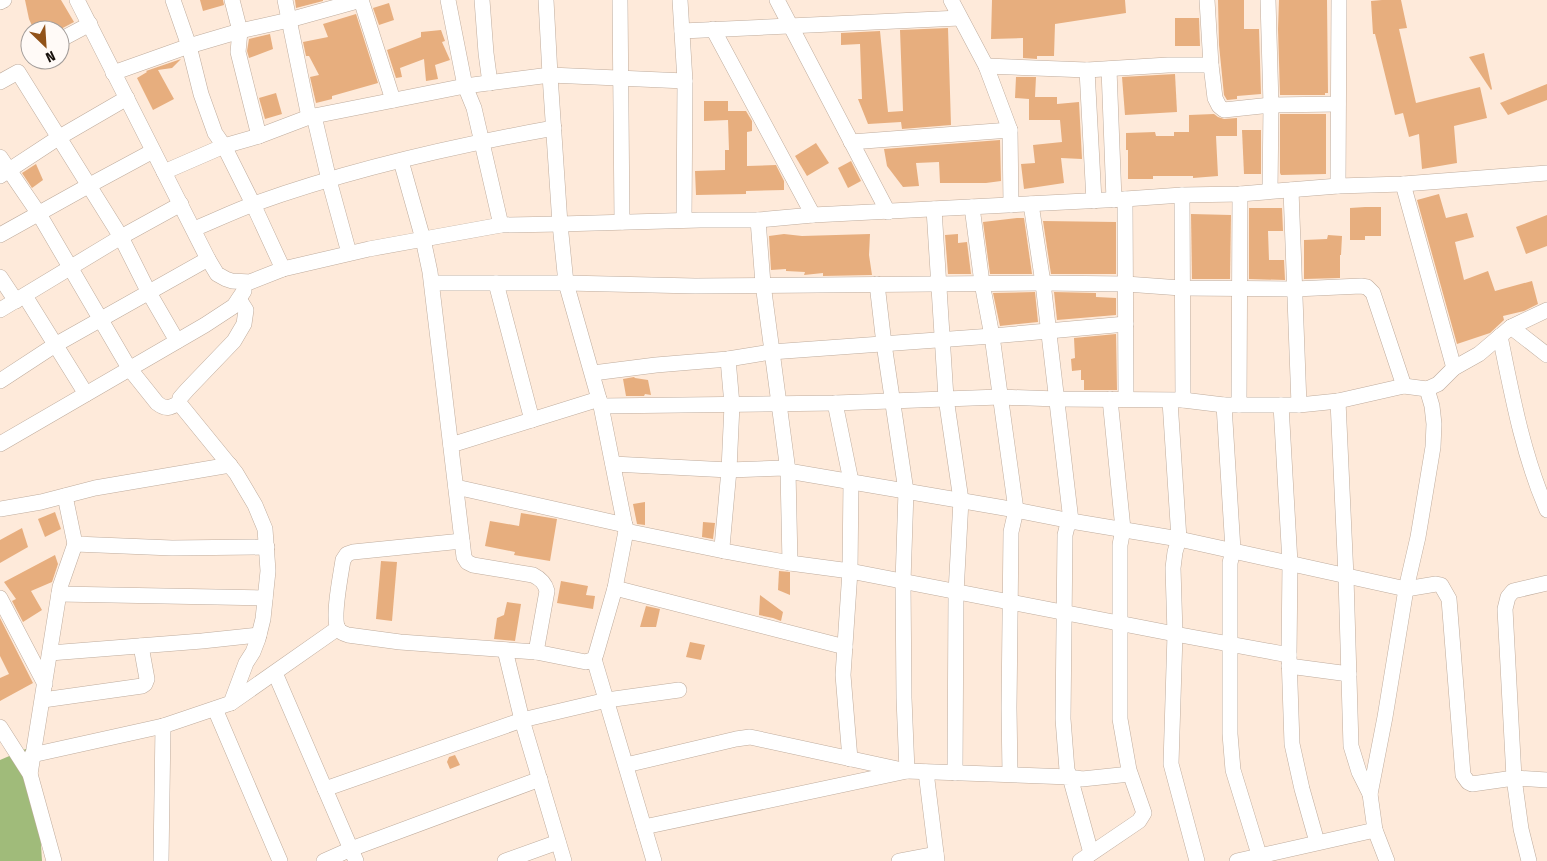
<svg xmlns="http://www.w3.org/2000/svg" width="1547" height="861" font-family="'Fira Sans Condensed',sans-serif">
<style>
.forest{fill:#a0bb7a}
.building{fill:#e7ae7e}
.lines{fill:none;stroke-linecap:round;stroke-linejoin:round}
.minor-casing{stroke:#bfac9d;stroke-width:16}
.minor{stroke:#fff;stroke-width:15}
</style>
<rect width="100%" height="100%" fill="#feeada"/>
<path class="forest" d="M35,745L42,861H0V760Z"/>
<g class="building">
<path d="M25,0H61L74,22L59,30H34L29,19Z"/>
<path d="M200,0H223L224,5L203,11Z"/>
<path d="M295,0H323V1L296,8Z"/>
<path d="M992,0H1125L1126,13L1055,24L1054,56H1037V59L1023,58V38L991,39Z"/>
<path d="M1218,0H1244V29H1259L1261,94L1237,96V99L1227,100L1224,95L1219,45Z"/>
<path d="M1279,0H1327L1328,93H1325V95H1280L1278,29Z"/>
<path d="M1382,0H1401L1407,28L1399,29L1416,103L1480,87L1487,118L1454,126L1457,163L1422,169L1419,134L1409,137L1403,113L1395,115L1375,34H1373L1371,1Z"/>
<path d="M389,3L394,20L379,25L373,8Z"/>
<path d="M356,14L378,83L332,96V99L316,103L310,77L319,75L309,56H306L303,42L328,37L323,24Z"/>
<path d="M1175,18H1199L1200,46H1175Z"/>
<path d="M948,28L951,125L902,129L901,122L868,124L858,99H862L860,44L841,45V33L880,31L888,112L903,111L900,30Z"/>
<path d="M441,30L445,41L442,42L450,60L435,65L438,79L426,81L424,59L400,68L402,77L396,78L387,50L421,37V32Z"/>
<path d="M270,34L273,49L249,58L247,51L249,39Z"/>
<path d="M1484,53L1492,89L1491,90L1469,57Z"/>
<path d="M181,59L172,68L158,70L174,99L153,110L137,78L147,72L146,71Z"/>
<path d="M1175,74L1177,112L1125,115L1122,77Z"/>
<path d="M1016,77H1036L1035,97H1057V104L1079,102L1082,159L1061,158L1064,183L1024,189L1021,164L1035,163L1033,145L1062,142L1060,120H1029V99L1015,98Z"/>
<path d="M1547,84V100L1508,115L1500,103Z"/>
<path d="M276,93L282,114L265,119L259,98Z"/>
<path d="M704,101H728V111H746L752,121V131L747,132V166L776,165L784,181V190L746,191V194L696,195L695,171L725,170V150H729L728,120L704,121Z"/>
<path d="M1214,114L1218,117L1224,119L1237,118V136H1216L1218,176L1193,178V176H1153V179H1128V150H1126V133L1155,132L1156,136H1174V132H1189V115Z"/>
<path d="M1280,114H1326V174L1281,175L1280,173Z"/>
<path d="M1242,130H1261V174H1244Z"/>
<path d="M1000,140L1001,181L986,183H940L939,162L916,163L919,186L903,187L887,166L884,149Z"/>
<path d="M816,143L829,163L807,176L795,156Z"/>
<path d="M851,161L861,181L848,188L838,168Z"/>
<path d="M36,164L43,180L32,188L22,173Z"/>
<path d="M1439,194L1446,218L1467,213L1474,237L1455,242L1464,280L1488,271L1495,291L1532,281L1538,304L1524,311L1503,316L1504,320L1490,333L1457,344L1417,200Z"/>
<path d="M1365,207H1381V236H1365V240H1350V208Z"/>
<path d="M1249,208H1282L1283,231H1268L1269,260H1284L1285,280L1249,279Z"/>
<path d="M1191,214L1231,215L1230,279H1192Z"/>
<path d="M1547,215V246L1526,254L1516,227Z"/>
<path d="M1017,218H1024L1032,274H990L983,222Z"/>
<path d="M1043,221L1116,222V274H1051Z"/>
<path d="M784,234L802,236L870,234L869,255L872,275L823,276V273L804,275L805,272L786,271V269L771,270L769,236Z"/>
<path d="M958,234V243L967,242L971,274H948L945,235Z"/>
<path d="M1328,235L1342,236L1341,255H1340V278L1304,279V240L1327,239Z"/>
<path d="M1035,292L1038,322L1000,326L993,293Z"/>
<path d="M1054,292L1096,293V297L1116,298V315L1057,320Z"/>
<path d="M1116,334L1117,390H1084V380H1081V370L1072,371L1071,359L1075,358L1074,338Z"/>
<path d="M634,377L635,378L648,380L651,395L645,394L644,396H626L623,379Z"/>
<path d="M645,502V525L637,524L633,504Z"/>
<path d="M55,512L61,529L45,537L38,519Z"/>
<path d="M521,513L557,519L550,561L514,555L515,552L485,546L490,521L519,526Z"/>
<path d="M703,522L715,523L713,539L702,537Z"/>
<path d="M22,528L28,547L0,563V540Z"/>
<path d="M55,555L58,564L52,582L31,591L42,610L23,622L12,601L16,599L4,582Z"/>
<path d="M381,561L397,562L392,621L376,619Z"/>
<path d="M779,571L790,572V595L778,590Z"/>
<path d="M561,581L588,586L586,595L595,596L593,609L557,603Z"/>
<path d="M760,595L783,612L781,621L773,618L759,615Z"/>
<path d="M507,602L521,604L515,641L494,639L497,618L504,615Z"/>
<path d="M646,606L660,609L656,627H640Z"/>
<path d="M0,618L33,683L0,701V678L9,674L0,656Z"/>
<path d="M690,642L705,645L701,660L686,657Z"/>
<path d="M455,755L460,765L450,769L447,762L449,757Z"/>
</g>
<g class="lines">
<defs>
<g id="minor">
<path d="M77,0L208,259L217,274L226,279L232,281L250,282L283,269L369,249L501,225L560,224L700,220H758L813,215L1125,199L1182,195L1240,194L1338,186L1403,184L1547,173"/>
<path d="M173,0L189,46L201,94L215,133L224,146L253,204L283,269"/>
<path d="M232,0L240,31L238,52L259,136"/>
<path d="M285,0L309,117"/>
<path d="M448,0L465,86L474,108L501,225"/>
<path d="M482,0L486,53L490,83"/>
<path d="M546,0L550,75L560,224L566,283L601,406L626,531L724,551L790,563L850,571L1175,634L1289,655"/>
<path d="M620,0L622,222"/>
<path d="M680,0L685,81L684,220"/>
<path d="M777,0L888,212"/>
<path d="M951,0L986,66L1010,130L1011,205"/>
<path d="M1207,0L1211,65L1215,98L1219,106L1224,110L1271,105L1338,104"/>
<path d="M1268,0L1271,105L1270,191"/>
<path d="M0,2L4,0"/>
<path d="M713,29L813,215"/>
<path d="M682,31L960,18"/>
<path d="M60,40L90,24"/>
<path d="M986,66L1087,70L1168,65H1211"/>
<path d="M1109,69L1114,200"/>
<path d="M1087,70L1094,201"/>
<path d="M113,73L189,46L240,31L289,20L361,0L393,100"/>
<path d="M0,82L18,72L121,237L148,291L177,341"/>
<path d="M314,116L329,180L349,253"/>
<path d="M851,142L1010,130"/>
<path d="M0,157L39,214L129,368L157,403C166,410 170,408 179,403"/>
<path d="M401,161L423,239L430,272L464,557L467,562L473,565L533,575C541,579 545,583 547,591L536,652"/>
<path d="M164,172L224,146L259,136L309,117L465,86L550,75L685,81"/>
<path d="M0,176L58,138L127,98"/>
<path d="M1403,184L1454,368"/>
<path d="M1338,186L1339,0"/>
<path d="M1291,190L1299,405"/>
<path d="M1182,195L1183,400"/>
<path d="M1125,199L1126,399"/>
<path d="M1031,204L1043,283L1071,521L1067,527L1065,535L1063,719L1067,770L1070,777L1082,779L1130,774"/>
<path d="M972,207L982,283L992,336L1016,510L1011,532L1009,708L1010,774"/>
<path d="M934,209L946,398L961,500L956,593L955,773"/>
<path d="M758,220L763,284L788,471L790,563"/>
<path d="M194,229C214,221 234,211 254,204C351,169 453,146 554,128"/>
<path d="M0,235L88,186L153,151"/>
<path d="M0,277L16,301"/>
<path d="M432,283H566L695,286L1043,283L1126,284L1181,288L1295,289L1361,286L1367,287L1373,293L1404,386"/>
<path d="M496,283L532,420"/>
<path d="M25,296L86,394"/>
<path d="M0,310L121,237L181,204"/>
<path d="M1511,327L1547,355"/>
<path d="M1500,336C1512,395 1523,455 1547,510"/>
<path d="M593,373L656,365L728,359L771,352L992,336L1126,324"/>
<path d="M0,381L55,345L208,259"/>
<path d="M1170,401L1179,539L1175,552L1173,568L1175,634L1171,764L1197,861"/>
<path d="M1338,401L1346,577L1351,746L1359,772L1370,794"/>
<path d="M835,403L851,481L850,571L843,675L850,759"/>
<path d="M1224,405L1233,550L1230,563V734L1233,770L1261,861"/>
<path d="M1239,405L1240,194"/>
<path d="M1281,405L1290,563L1289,655L1292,744L1302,789L1317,842"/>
<path d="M601,406L835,403L1000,397L1057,399L1183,400L1224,405H1299L1338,401L1404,386L1427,389L1438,384L1454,368L1479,354L1511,327L1547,310"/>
<path d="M0,444L205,325L234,306L244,291"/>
<path d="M451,445L599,399"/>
<path d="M613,464L729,470L785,468L788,471L1016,510L1071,521L1179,539L1406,589L1436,584L1441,585L1449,599L1463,775L1468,782L1472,784L1514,778L1547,780"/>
<path d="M456,487L625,525"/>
<path d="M65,496L75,544L172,548L267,547"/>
<path d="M0,509L41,502L95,488L230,465"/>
<path d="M462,541L353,552L347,554L343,560C341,574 332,617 338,629C340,632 345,634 348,635L400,642L536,652L586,662L594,659L596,654L615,588L626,531"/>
<path d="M724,551L722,547L729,470L732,405L728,359"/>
<path d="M615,588L845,647"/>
<path d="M59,594L265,598"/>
<path d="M0,598L45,684"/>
<path d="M505,650L522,720L564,861"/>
<path d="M50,653L202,641L259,635"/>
<path d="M594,659L654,861"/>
<path d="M1289,666L1349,674"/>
<path d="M275,673L356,861"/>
<path d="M43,700L142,686L145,684L147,679L141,646"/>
<path d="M231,703L246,663L253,652L258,639L263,619L268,571L265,529L255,505L236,473L179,403L180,398L187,390L234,341L244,324L246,310L239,299"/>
<path d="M215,709L280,861"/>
<path d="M0,727L30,774L54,861"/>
<path d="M32,755L163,726L231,703L338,628"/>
<path d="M626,765L736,739L750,737L907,771L1070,777L1091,853"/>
<path d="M926,772L937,861"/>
<path d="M30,774L60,587L75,544"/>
<path d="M325,789L522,720L607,700L679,690"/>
<path d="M644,827L907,771L904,698L903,582L906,491L884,344L877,284"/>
<path d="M161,861L163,726"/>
<path d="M324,861L351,849L540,779"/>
<path d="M505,861L558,842"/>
<path d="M899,861L936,854"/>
<path d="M1080,861L1139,821L1144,813L1129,770L1120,719V545L1123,529L1110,399"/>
<path d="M1237,861L1375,830"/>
<path d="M1387,861L1375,830L1370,794L1385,717L1406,589L1418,537L1433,447L1434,424L1432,406L1427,389"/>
<path d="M1529,861L1521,829L1514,778L1505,609L1508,597L1513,591L1547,583"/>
</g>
</defs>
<use href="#minor" class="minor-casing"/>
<use href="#minor" class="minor"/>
</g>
<g transform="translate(45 45) rotate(155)"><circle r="24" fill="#fffaf7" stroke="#a29c99"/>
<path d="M0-4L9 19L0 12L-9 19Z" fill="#915219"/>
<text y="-8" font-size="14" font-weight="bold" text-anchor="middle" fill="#17100b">N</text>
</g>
</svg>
